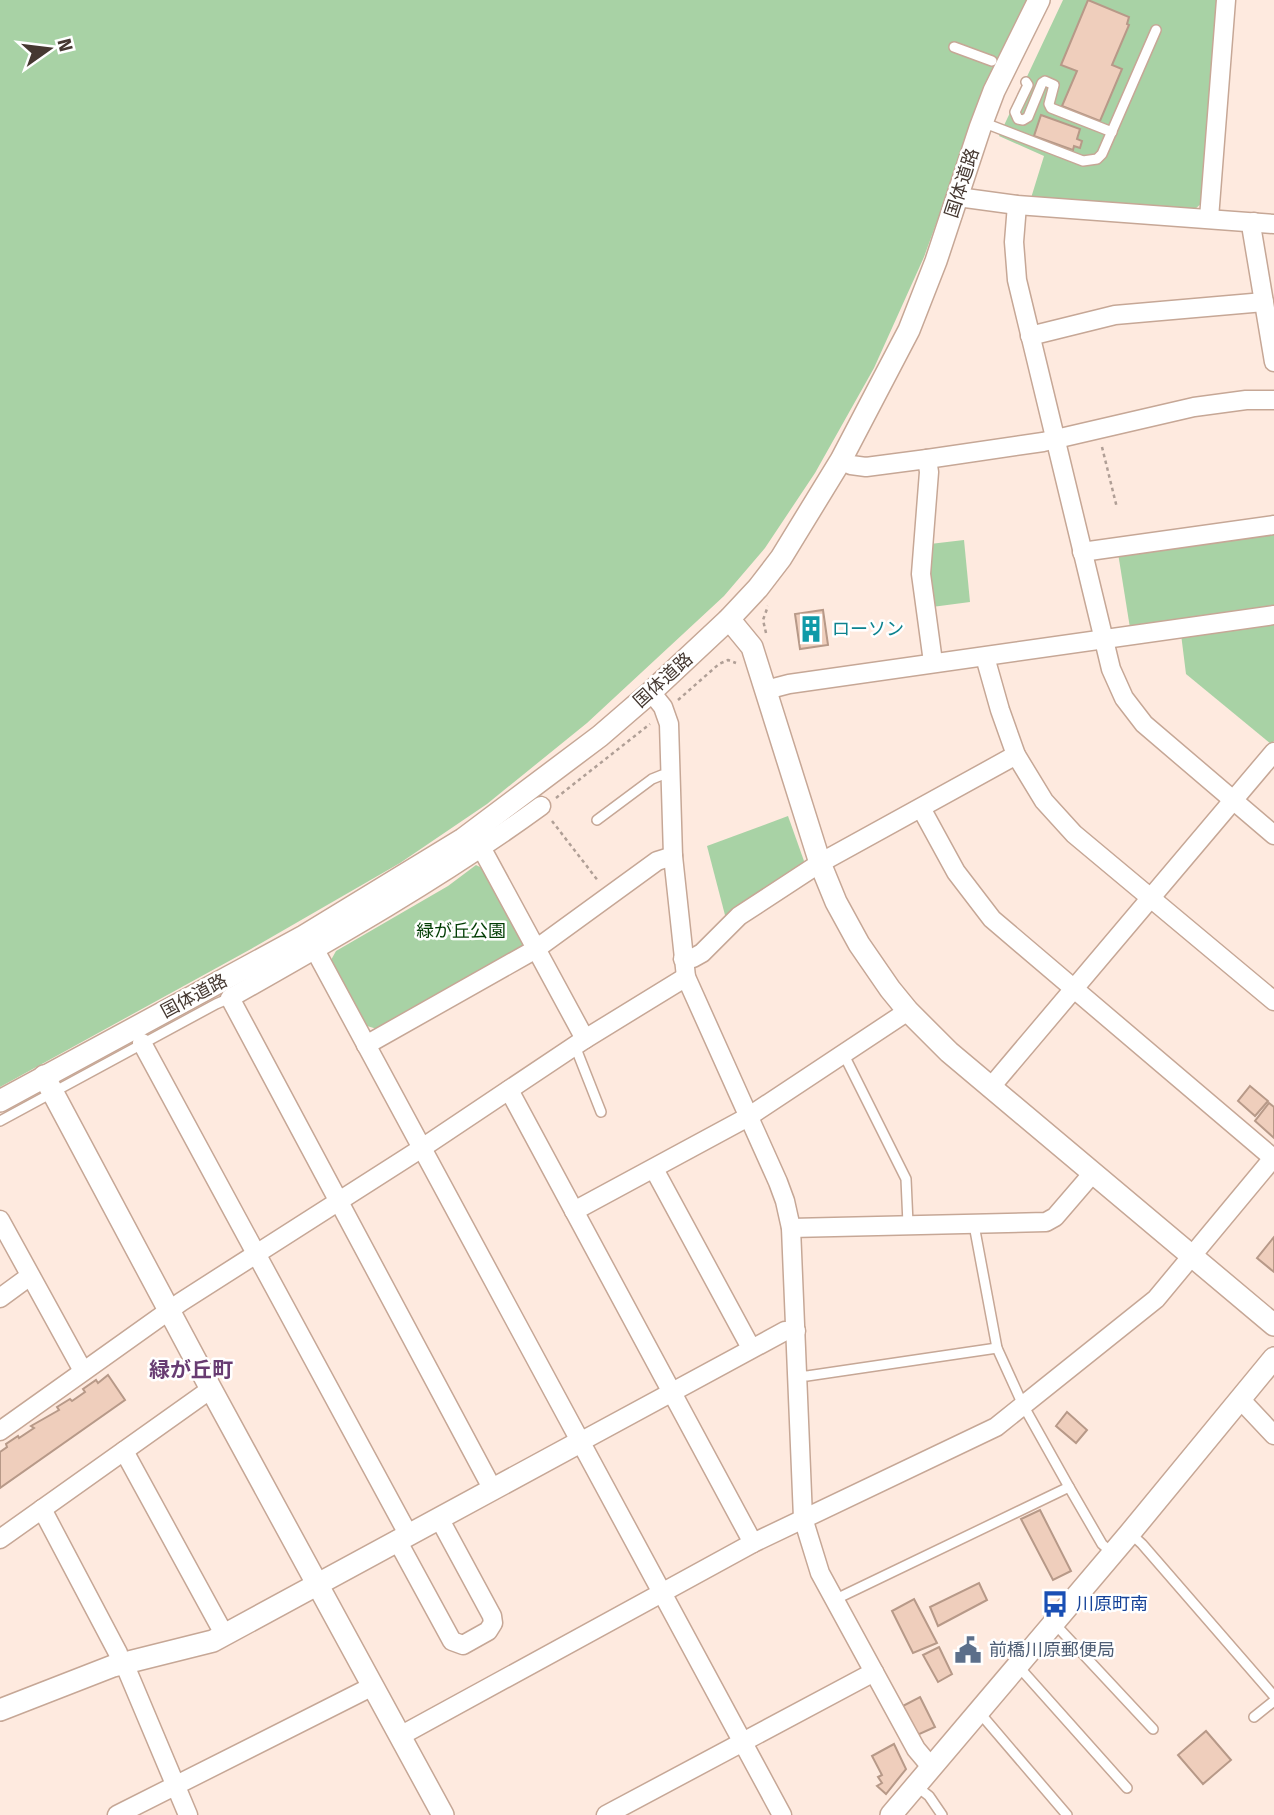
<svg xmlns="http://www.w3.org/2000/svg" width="1274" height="1815" font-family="'Fira Sans','Noto Sans JP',sans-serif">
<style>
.green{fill:#a8d2a5}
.building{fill:#efcebc;stroke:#b79988;stroke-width:2}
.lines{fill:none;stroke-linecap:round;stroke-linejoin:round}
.service-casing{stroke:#c6a796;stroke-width:12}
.minor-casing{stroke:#c6a796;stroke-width:21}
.tertiary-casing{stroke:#c6a796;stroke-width:24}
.path{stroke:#b09f96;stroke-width:2.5;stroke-dasharray:3.5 3.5;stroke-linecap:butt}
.service{stroke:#fff;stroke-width:9}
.minor{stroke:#fff;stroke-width:18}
.tertiary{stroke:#fff;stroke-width:21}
.labels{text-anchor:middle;stroke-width:5;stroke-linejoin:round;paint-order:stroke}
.street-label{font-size:18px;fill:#453831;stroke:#fff}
.culture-label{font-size:18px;fill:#0d838f;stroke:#fff;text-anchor:start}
.park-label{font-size:18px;fill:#023d04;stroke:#fff}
.transit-label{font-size:18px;fill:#164399;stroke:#fff;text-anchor:start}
.service-label{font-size:18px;fill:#4e5e75;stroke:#fff;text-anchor:start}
.quarter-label{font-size:21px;font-weight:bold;fill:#683c72;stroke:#fff}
</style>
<rect width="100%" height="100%" fill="#feeadf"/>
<g class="green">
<path d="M0,0H1028L982,97L924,257L874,368L815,473L765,548L724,596L587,723L487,804L400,863L251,949L0,1087Z"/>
<path d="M1063,0H1218L1203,202L1194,210L1031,198L1044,156L999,136Z"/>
<path d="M1274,532V608L1130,628L1118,553Z"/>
<path d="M964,540L970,602L932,607L929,585L930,544Z"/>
<path d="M1274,621V741L1271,744L1186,674L1181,634Z"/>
<path d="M788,816L804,861L802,865L726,919L707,846Z"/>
<path d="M476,865L484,869L523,942L522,949L377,1029L367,1026L331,960L336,951L448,886Z"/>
</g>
<g class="building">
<path d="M1088,0L1129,17L1127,24L1129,25L1112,65L1122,69L1100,121L1062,106L1077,71L1061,65Z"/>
<path d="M1041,115L1080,129L1077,139L1082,141L1080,148L1074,146L1073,150L1034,136Z"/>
<path d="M823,610L828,645L800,649L795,614Z"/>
<path d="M1250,1086L1268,1101L1255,1116L1238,1101Z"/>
<path d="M1269,1103L1274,1107V1138L1255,1121Z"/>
<path d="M1274,1237V1272L1257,1258Z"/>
<path d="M108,1375L125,1400L0,1488V1452L7,1447L6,1444L18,1436L19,1438L34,1428L31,1426L59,1410L57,1407L70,1399L72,1401L85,1392L83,1389L96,1380L98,1383Z"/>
<path d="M1067,1412L1087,1430L1076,1443L1056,1426Z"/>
<path d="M1040,1510L1071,1571L1053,1580L1021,1519Z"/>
<path d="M979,1583L987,1600L938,1626L930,1607Z"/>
<path d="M914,1599L937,1643L913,1653L892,1611Z"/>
<path d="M939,1647L952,1674L938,1682L923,1655Z"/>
<path d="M920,1697L935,1727L915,1736L899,1708Z"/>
<path d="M1206,1731L1231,1760L1203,1784L1178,1755Z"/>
<path d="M894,1744L906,1769L886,1794L877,1786L882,1783L878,1777L882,1775L872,1756Z"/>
</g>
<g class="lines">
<defs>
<g id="service">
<path d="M954,47L992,61"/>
<path d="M1026,82L1028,85L1015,112L1018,119L1023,120L1028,117L1042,83L1045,81L1054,85L1049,104L1051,108L1112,132"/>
<path d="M982,122L1083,161L1097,159L1102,154L1156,30"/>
<path d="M597,820L652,779L662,775H670"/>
<path d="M575,1046L601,1112"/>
<path d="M844,1055L906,1179L908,1224"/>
<path d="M0,1121L216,1004L230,998"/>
<path d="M974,1225L997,1348L1023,1405L1069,1487L1102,1544L1112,1553"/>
<path d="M798,1375L807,1376L997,1348"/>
<path d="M1130,1533L1142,1544L1274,1696"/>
<path d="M834,1600L1069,1487"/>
<path d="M1054,1623L1153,1729"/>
<path d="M1019,1667L1127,1788"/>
<path d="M979,1712L1067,1815"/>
<path d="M1254,1717L1274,1701"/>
<path d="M916,1786L929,1796L942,1815"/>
</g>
<g id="minor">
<path d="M958,197L1017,205L1274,224"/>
<path d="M1017,205L1014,242L1017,280L1111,669L1124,698L1144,724L1274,835"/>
<path d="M1209,218L1226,0"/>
<path d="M1254,222L1252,231L1274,362"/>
<path d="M1030,336L1115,315L1264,302"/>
<path d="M927,459L929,472L921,574L933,662"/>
<path d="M841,460L851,465L866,467L927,459L1043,442L1194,407L1246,400H1274"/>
<path d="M1082,552L1274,525"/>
<path d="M985,657L1000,710L1016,755L1044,801L1074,834L1274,1001"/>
<path d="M766,690L789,684L1274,615"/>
<path d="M651,692L663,707L669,724L673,856L686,977L778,1182L785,1201L791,1228L803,1518L820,1573L916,1749L932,1768"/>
<path d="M921,808L956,872L992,919L1273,1158"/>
<path d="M482,849L585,1039"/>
<path d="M315,950L782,1815"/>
<path d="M683,959L693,958L702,953L739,916L820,863L1016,755"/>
<path d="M142,1043L408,1534"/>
<path d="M366,1045L536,949L657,861L673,856"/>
<path d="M990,1088L1274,752"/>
<path d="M509,1090L753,1543"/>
<path d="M654,1169L751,1348"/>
<path d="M574,1211L748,1117L908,1011"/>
<path d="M0,1220L83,1371"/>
<path d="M791,1228L1046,1222L1055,1217L1092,1174"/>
<path d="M0,1298L30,1276"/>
<path d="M1241,1400L1274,1435"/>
<path d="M0,1431L181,1302L422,1148L585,1039L686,977"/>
<path d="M580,1442L785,1331H796"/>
<path d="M124,1451L224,1634"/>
<path d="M492,1488L230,998C336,938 442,878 541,806"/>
<path d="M42,1509L118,1653"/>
<path d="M0,1539L211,1389"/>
<path d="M397,1540L452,1641L463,1645L488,1631L493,1623L492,1616L439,1518"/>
<path d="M124,1663L188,1815"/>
<path d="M400,1736L753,1543L996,1427L1156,1299L1274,1157"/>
<path d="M117,1815L373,1686"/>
<path d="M606,1815L874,1672"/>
</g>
<g id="tertiary">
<path d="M729,619L752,647L820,863L836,902L859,944L890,989L908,1011L949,1052L1274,1325"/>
<path d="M44,1076L211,1389L443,1815"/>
<path d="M0,1101L304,936L463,839L600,736L651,692L729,619L758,588L781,558L841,460L909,330L936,261L980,128L994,91L1039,0"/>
<path d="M0,1710L113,1666L213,1641L580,1442"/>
<path d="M891,1815L1130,1533L1274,1358"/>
</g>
</defs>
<use href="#service" class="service-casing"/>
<use href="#minor" class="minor-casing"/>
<use href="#tertiary" class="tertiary-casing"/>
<g class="path">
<path d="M1102,447L1117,508"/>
<path d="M766,633L763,620L768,606"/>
<path d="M678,700L719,664L728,660L736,663"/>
<path d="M556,798L650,724"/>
<path d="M552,821L599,882"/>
</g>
<use href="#service" class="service"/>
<use href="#minor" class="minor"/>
<use href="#tertiary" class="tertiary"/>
</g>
<defs>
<symbol id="building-bare" viewBox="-9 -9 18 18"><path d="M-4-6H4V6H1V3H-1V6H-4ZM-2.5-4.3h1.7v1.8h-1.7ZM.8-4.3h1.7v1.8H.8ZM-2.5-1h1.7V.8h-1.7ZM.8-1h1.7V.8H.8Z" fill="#0f9aa8" stroke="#fff" stroke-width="2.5" paint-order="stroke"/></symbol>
<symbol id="bus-bare" viewBox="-9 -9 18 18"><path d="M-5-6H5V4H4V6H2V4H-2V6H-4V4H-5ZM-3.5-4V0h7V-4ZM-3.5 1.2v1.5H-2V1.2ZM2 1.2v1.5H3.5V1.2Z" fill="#1a4fb4" stroke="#fff" stroke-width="2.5" paint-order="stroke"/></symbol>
<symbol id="civic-bare" viewBox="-9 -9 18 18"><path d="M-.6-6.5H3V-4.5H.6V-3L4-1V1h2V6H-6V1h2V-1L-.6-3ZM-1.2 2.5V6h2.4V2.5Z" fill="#5c6f8a" stroke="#fff" stroke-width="2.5" paint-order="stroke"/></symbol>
</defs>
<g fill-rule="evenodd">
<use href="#building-bare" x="792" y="610" width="38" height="38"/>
<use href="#bus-bare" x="1036" y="1585" width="38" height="38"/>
<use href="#civic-bare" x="949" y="1631" width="38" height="38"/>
</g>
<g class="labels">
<g class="street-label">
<text transform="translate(962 183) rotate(-72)" y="6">国体道路</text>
<text transform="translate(663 680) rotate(-42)" y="6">国体道路</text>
<text transform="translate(194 996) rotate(-28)" y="6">国体道路</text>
</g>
<g class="culture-label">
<text x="832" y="635">ローソン</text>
</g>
<g class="park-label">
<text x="461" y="937">緑が丘公園</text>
</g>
<g class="transit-label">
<text x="1076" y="1610">川原町南</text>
</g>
<g class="service-label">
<text x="989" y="1656">前橋川原郵便局</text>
</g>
<g class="quarter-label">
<text x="191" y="1377">緑が丘町</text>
</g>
</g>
<g transform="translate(49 49) rotate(76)" stroke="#ffffff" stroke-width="5" paint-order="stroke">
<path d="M0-5L12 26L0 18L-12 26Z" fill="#453831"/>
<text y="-10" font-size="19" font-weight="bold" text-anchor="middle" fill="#453831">N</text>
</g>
</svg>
